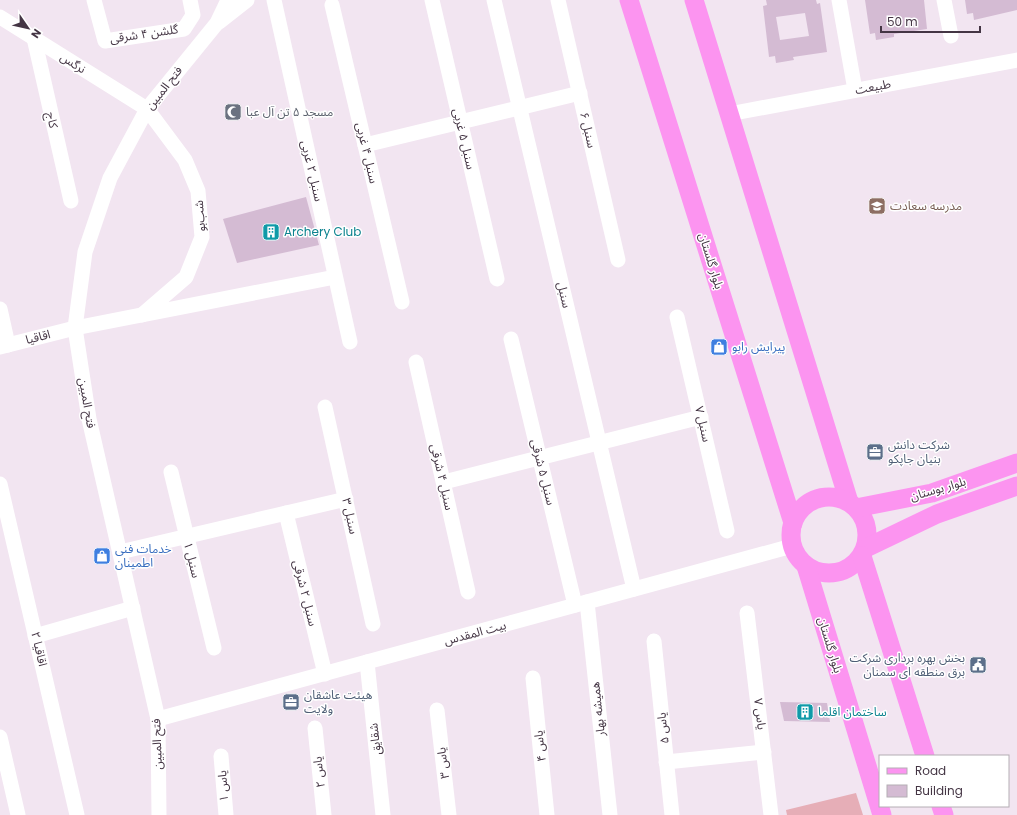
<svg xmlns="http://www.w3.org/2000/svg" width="1017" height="815" font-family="Poppins,'Noto Sans Arabic',sans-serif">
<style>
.green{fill:#e6aeb7}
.building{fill:#d4bbd3;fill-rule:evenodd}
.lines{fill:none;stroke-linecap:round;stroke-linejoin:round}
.minor{stroke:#fff;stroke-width:15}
.major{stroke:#fc94f0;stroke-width:19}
.labels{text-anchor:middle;stroke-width:3;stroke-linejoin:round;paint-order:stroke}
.street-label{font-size:12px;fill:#443544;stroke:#fff}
.worship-label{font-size:12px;fill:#5b616d;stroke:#fff;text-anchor:start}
.education-label{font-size:12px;fill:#785e54;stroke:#fff;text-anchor:start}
.culture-label{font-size:12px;fill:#0d838f;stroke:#fff;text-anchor:start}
.shop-label{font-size:12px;fill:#366cbe;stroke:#fff;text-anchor:start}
.service-label{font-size:12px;fill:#4e5e75;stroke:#fff;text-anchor:start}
</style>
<rect width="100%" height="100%" fill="#f2e5f1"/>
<path class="green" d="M856,793L863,815H787L786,810Z"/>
<g class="building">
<path d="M766,0H816L817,4L820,3L827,52L793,57L794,60L776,63L775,56L769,57L763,6L767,5ZM805,13L809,36L780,40L776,17Z"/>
<path d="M865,0H924L927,29L894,34V37L876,40L875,33L870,34Z"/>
<path d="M965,0H1017V10L974,20L973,13L967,14Z"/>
<path d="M306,197L319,245L237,263L223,219Z"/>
<path d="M780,702L827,703L830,722L784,721Z"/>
</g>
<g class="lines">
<g class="minor">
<path d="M94,0L105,41L184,29L193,15L190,0"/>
<path d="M274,0L350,342"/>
<path d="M432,0L497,279"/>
<path d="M494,0L634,589"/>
<path d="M558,0L618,260"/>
<path d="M839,0L855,90"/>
<path d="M944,0L951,36"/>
<path d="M332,5L402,302"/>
<path d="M0,17L147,109L185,160L198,191L202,237L186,277L142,315"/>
<path d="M219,22L247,0"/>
<path d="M34,38L71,201"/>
<path d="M729,114L1017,60"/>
<path d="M365,145L580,93"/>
<path d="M0,309L8,345"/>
<path d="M677,317L727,531"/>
<path d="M511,339L575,605"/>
<path d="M0,347L75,328L335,277"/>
<path d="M416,362L468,592"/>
<path d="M325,407L373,624"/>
<path d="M171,472L214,648"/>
<path d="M444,482L701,417"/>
<path d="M0,484L77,815"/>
<path d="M286,513L325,674"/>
<path d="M120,552L346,499"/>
<path d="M587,602L610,815"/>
<path d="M747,613L771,815"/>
<path d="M35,636L133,608"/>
<path d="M654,641L672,815"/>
<path d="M367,662L383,815"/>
<path d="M533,678L547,815"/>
<path d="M437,710L449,815"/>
<path d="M158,719L792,546"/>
<path d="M315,728L324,815"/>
<path d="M0,737L18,815"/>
<path d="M221,756L226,815"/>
<path d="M666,762L764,752"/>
<path d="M159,815L158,719L89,419L75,328L85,252L110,178L147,109L217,23L228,0"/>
</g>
<g class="major">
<path d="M629,0L793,523"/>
<path d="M694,0L849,502"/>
<circle cx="829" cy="535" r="38"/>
<path d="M856,508L932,493L1017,463"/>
<path d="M866,548L937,514L1017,486"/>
<path d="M862,556L925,756"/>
<path d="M806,566L882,815"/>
<path d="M941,806L944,815"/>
</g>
</g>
<defs>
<symbol id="mosque-square" viewBox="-11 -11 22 22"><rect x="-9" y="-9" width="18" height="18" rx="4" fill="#6b7280" stroke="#fff"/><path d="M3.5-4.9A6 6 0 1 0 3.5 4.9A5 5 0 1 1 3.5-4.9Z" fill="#fff"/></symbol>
<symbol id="school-square" viewBox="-11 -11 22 22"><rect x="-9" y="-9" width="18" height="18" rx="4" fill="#8d6e63" stroke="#fff"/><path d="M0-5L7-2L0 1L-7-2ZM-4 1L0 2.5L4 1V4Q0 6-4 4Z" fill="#fff"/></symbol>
<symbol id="building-square" viewBox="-11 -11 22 22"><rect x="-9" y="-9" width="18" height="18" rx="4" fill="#0f9aa8" stroke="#fff"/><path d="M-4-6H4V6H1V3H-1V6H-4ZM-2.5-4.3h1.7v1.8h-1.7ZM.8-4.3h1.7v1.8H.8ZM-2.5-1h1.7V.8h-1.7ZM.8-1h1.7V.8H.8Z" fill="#fff"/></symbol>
<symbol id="shop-square" viewBox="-11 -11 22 22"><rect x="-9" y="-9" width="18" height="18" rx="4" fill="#3f7fe0" stroke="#fff"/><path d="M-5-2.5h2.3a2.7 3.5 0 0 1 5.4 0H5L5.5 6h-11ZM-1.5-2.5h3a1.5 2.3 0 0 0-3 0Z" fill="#fff"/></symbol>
<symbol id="office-square" viewBox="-11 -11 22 22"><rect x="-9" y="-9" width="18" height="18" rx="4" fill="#5c6f8a" stroke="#fff"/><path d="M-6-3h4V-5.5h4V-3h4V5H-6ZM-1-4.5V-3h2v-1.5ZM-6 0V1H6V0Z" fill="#fff"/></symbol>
<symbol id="civic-square" viewBox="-11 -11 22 22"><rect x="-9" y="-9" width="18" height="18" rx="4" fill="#5c6f8a" stroke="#fff"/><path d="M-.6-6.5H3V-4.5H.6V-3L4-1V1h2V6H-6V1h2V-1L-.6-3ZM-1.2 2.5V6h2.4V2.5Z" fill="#fff"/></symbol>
</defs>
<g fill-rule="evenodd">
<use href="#mosque-square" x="223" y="102" width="20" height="20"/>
<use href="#school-square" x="867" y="196" width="20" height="20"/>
<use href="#building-square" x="261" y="222" width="20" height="20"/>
<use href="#shop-square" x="709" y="337" width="20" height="20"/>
<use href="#office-square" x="865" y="442" width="20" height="20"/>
<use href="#shop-square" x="92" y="546" width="20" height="20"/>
<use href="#civic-square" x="968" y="655" width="20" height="20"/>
<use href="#office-square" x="281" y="692" width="20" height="20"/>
<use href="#building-square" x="795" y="702" width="20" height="20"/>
</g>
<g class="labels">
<g class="street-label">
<text transform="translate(144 34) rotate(-8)" y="4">گلشن ۴ شرقی</text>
<text transform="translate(73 63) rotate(32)" y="4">نرگس</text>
<text transform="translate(873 87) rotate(-11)" y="4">طبیعت</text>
<text transform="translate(164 88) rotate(-52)" y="4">فتح المبین</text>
<text transform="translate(52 120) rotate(77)" y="4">کاج</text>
<text transform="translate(588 130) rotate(77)" y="4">سنبل ۶</text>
<text transform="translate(464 139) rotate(77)" y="4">سنبل ۵ غربی</text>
<text transform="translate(367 153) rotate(77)" y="4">سنبل ۴ غربی</text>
<text transform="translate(312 171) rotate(77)" y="4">سنبل ۲ غربی</text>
<text transform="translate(200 216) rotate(-95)" y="4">شب‌بو</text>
<text transform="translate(711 261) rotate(73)" y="4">بلوار گلستان</text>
<text transform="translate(564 295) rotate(77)" y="4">سنبل</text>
<text transform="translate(38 337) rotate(-14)" y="4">اقاقیا</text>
<text transform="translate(87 403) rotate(80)" y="4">فتح المبین</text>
<text transform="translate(703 424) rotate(77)" y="4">سنبل ۷</text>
<text transform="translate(543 472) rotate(76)" y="4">سنبل ۵ شرقی</text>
<text transform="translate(442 477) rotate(77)" y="4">سنبل ۴ شرقی</text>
<text transform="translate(938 489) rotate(-16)" y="4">بلوار بوستان</text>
<text transform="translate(350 516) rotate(78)" y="4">سنبل ۳</text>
<text transform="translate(192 560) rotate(76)" y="4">سنبل ۱</text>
<text transform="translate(305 593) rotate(76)" y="4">سنبل ۲ شرقی</text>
<text transform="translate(475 633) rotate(-15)" y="4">بیت المقدس</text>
<text transform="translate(830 645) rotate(73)" y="4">بلوار گلستان</text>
<text transform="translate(39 649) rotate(77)" y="4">اقاقیا ۲</text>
<text transform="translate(598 709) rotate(-96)" y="4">همیشه بهار</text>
<text transform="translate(760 714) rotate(83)" y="4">یاس ۷</text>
<text transform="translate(663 728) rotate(-96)" y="4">یاس ۵</text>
<text transform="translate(375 739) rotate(-96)" y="4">شقایق</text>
<text transform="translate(157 744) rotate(-92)" y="4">فتح المبین</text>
<text transform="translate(540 746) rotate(-96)" y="4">یاس ۴</text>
<text transform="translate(443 763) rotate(-97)" y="4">یاس ۳</text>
<text transform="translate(319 772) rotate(-96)" y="4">یاس ۲</text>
<text transform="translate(223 786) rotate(-94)" y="4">یاس ۱</text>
</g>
<g class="worship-label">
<text x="246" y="116">مسجد ۵ تن آل عبا</text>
</g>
<g class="education-label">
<text x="890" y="210">مدرسه سعادت</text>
</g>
<g class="culture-label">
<text x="284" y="236">Archery Club</text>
<text x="818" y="716">ساختمان اقلما</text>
</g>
<g class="shop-label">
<text x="732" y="351">پیرایش رابو</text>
<text x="115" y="553">خدمات فنی<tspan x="115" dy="14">اطمینان</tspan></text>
</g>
<g class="service-label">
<text x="888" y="449">شرکت دانش<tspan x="888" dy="14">بنیان جاپکو</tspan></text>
<text x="965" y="662" text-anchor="end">بخش بهره برداری شرکت<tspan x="965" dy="14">برق منطقه ای سمنان</tspan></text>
<text x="304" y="699">هیئت عاشقان<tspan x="304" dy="14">ولایت</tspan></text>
</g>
</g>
<rect x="879" y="755" width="130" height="52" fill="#ffffff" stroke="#b4aeb4"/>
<rect x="887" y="768" width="20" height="6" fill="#fc94f0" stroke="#b4aeb4"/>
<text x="915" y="775" font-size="12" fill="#443544">Road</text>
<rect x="887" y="785" width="20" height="12" fill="#d4bbd3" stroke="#b4aeb4"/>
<text x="915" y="795" font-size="12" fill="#443544">Building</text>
<g transform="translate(28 28) rotate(124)" stroke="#ffffff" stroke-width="3" paint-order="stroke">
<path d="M0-3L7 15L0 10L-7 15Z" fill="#443544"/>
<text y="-6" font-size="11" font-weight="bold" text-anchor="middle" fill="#443544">N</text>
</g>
<path d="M881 26v6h99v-6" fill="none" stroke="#443544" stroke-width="2"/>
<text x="887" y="26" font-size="12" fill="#443544" stroke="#ffffff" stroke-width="3" paint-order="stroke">50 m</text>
</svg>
